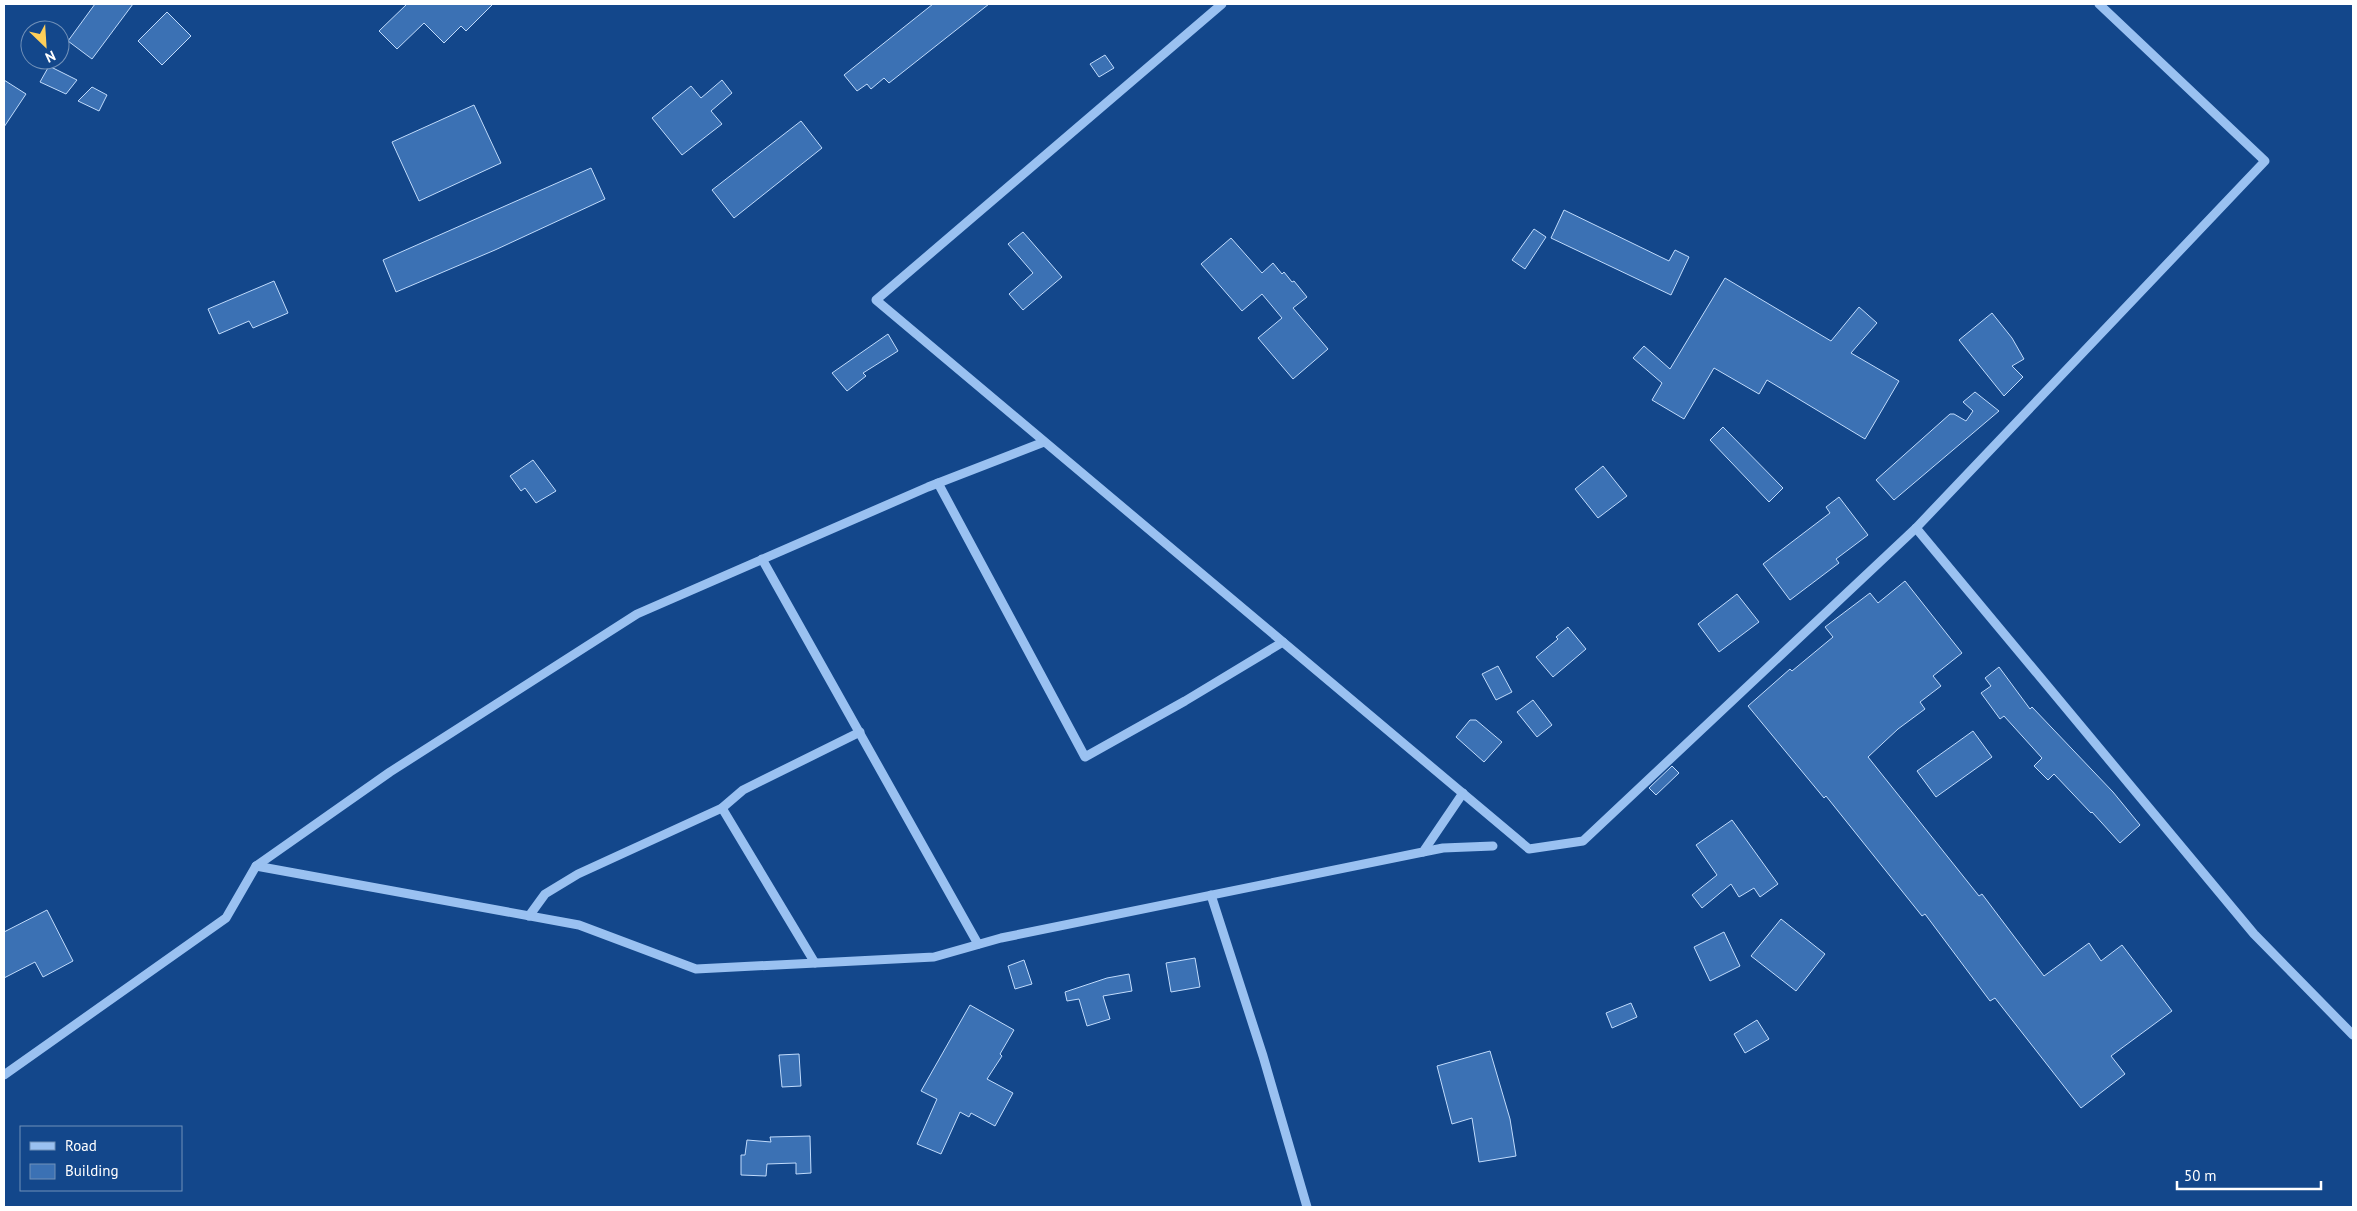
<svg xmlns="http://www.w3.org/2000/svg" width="2357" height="1211" font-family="'PT Sans',sans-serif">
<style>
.building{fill:#3b71b4;stroke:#c0dbfc}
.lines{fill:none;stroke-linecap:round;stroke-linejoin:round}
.minor{stroke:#9ac1f1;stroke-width:9}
</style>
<rect width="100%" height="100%" fill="#13478b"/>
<g class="building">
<path d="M95,4H133L92,59L68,41Z"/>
<path d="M407,4H493L466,31L461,26L444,43L424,23L397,49L379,31Z"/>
<path d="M933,4H989L889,83L884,78L871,89L867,84L857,91L844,75Z"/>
<path d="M167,12L191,36L162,65L138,41Z"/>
<path d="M1105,55L1114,68L1099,77L1090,64Z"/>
<path d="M49,66L77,80L66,94L40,82Z"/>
<path d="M4,80L26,94L4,127Z"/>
<path d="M722,80L732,93L711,111L722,124L682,155L652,118L691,86L701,98Z"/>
<path d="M92,87L107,95L99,111L78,101Z"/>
<path d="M474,105L501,163L419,201L392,142Z"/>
<path d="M801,121L822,148L734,218L712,190Z"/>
<path d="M591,168L605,199L495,250L396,292L383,260Z"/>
<path d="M1564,210L1669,261L1675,250L1689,257L1671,295L1551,238Z"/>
<path d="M1534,229L1546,237L1525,269L1512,260Z"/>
<path d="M1023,232L1062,277L1023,310L1009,294L1033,273L1008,244Z"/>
<path d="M1231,238L1262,273L1273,263L1282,274L1284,272L1292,282L1294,281L1307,297L1293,308L1328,349L1293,379L1258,338L1282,318L1262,294L1242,311L1201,264Z"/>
<path d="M1725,278L1831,341L1859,307L1877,323L1851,353L1899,381L1865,439L1767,380L1759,394L1714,368L1684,419L1652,400L1662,383L1633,358L1644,346L1670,369Z"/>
<path d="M274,281L288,313L253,328L249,321L219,334L208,309Z"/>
<path d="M1992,313L2012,338L2024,359L2012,366L2023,377L2004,396L1959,340Z"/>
<path d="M888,334L898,351L863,373L866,376L847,391L832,373Z"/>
<path d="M1975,392L1999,411L1894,500L1876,480L1950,414H1954L1966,421L1973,411L1963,402Z"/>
<path d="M1723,427L1783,488L1769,502L1710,440Z"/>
<path d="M533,460L556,491L536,503L525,488L521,491L510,476Z"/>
<path d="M1603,466L1627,496L1598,518L1575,489Z"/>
<path d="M1839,497L1868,535L1836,559L1839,563L1790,600L1763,564L1830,513L1826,507Z"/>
<path d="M1905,581L1962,653L1933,676L1941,686L1920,702L1925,709L1898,729L1868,757L1979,896L1982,894L2044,976L2089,943L2101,961L2122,945L2172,1011L2111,1056L2125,1074L2081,1108L1995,998L1990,1001L1925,914L1922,916L1826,796L1824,798L1748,706L1790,669L1792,671L1833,637L1825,627L1870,593L1878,603Z"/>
<path d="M1737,594L1759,622L1719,652L1698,624Z"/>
<path d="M1568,627L1586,649L1553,677L1536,657L1558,639L1556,637Z"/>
<path d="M1498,666L1512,692L1496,700L1482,674Z"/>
<path d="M1999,667L2030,709L2032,707L2113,792L2140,825L2120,843L2092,812L2091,813L2054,774L2048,780L2034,766L2042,758L2004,716L2000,719L1981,693L1991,686L1985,678Z"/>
<path d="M1533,700L1552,725L1537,737L1517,712Z"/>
<path d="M1470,720H1476L1502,742L1484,762L1456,737Z"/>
<path d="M1973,731L1992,757L1936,797L1917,771Z"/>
<path d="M1672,766L1679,773L1656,795L1649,788Z"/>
<path d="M1732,820L1778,884L1760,897L1754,888L1739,897L1731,884L1702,908L1692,895L1717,875L1696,845Z"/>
<path d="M47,910L73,961L43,977L35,962L4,978V932Z"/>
<path d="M1781,919L1825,954L1796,991L1751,956Z"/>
<path d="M1724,932L1740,966L1710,981L1694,947Z"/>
<path d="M1195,958L1200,987L1171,992L1166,963Z"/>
<path d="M1024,960L1032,984L1015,989L1008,966Z"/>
<path d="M1129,974L1132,991L1103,996L1110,1019L1087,1026L1079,999L1067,1001L1065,992L1107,978Z"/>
<path d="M1631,1003L1637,1017L1612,1028L1606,1013Z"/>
<path d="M970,1005L1014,1030L1000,1054L1002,1056L987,1079L1013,1093L995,1126L971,1113L969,1117L960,1112L941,1154L917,1144L937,1099L921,1091Z"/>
<path d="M1757,1020L1769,1039L1745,1053L1734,1034Z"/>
<path d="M1490,1051L1510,1119L1516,1156L1479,1162L1472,1118L1452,1124L1437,1066Z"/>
<path d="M799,1054L801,1086L782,1087L779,1055Z"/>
<path d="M810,1136L811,1173L796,1174V1163L767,1164L766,1176L741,1175V1155H745L747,1140L771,1142L770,1137Z"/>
</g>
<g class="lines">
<g class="minor">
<path d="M1222,4L876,300L1529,849L1583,841L1916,528L2265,161L2099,4"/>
<path d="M938,483L1085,757L1185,701L1283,642"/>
<path d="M1916,528L2254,934L2353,1035"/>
<path d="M762,559L978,944"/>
<path d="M722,808L815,963"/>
<path d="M1423,852L1443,848L1493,846"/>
<path d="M256,866L579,925L696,969L934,957L1001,938L1423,852L1463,793"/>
<path d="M1211,895L1263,1056L1307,1207"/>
<path d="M529,916L545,894L578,874L722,808L743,790L860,732"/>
<path d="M4,1075L226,918L256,866L390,772L637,614L928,487L1044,442"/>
</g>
</g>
<rect width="2357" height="1211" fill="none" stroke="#ffffff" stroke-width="10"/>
<rect x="20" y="1126" width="162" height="65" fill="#13478b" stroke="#7191b9"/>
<rect x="30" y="1142" width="25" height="8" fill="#9ac1f1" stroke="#7191b9"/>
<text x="65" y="1151" font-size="15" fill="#ffffff">Road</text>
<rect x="30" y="1164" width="25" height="15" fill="#3b71b4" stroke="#7191b9"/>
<text x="65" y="1176" font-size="15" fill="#ffffff">Building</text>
<g transform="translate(45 45) rotate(155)"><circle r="24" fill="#13478b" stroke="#7191b9"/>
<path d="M0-4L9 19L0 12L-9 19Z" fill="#ffcf59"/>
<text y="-8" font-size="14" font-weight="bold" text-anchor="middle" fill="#ffffff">N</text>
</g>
<path d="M2177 1181v8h144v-8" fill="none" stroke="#ffffff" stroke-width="2.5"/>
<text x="2184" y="1181" font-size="15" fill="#ffffff" stroke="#13478b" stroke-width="4" paint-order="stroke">50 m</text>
</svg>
